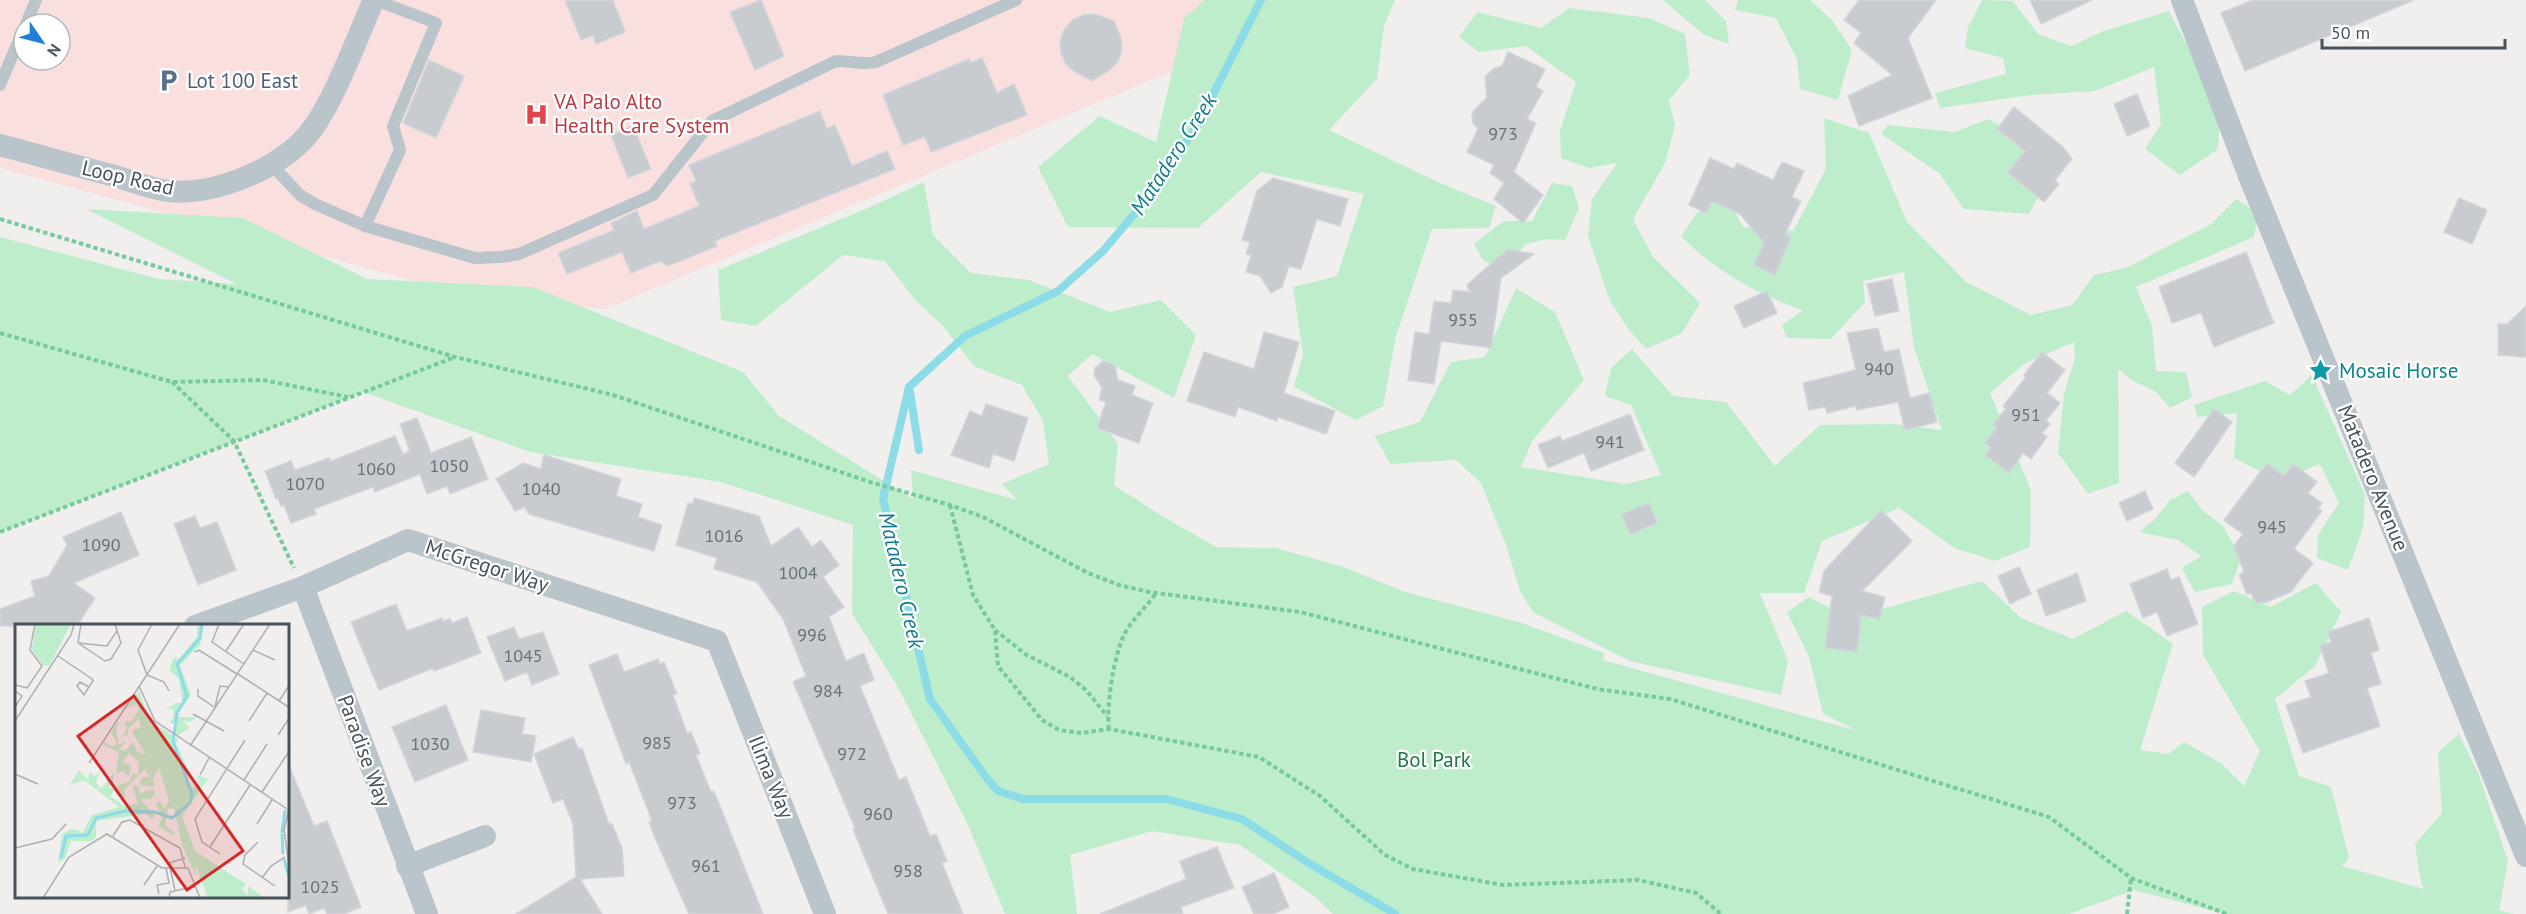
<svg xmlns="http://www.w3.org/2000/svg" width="2526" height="914" font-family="'PT Sans',sans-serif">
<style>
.medical{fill:#fadfdf;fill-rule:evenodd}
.green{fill:#beedcc}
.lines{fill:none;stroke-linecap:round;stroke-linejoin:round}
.stream{stroke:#8cdce8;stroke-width:8}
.building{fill:#c8ccd1;stroke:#d2d5d9;stroke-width:1.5}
.path{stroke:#77ca9a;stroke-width:4;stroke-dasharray:4.5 3;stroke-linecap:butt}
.service{stroke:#bac4cb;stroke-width:12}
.minor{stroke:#bac4cb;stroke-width:22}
.labels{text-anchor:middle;stroke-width:4.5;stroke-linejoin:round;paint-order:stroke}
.number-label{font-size:18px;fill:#677178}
.service-label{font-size:21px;fill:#4e5e75;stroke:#fff;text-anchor:start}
.health-label{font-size:21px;fill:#be3a42;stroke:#fff;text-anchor:start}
.street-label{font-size:21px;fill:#47535b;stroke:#fff}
.culture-label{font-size:21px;fill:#0d838f;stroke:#fff;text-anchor:start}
.park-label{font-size:21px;fill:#1a7a42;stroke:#fff}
.water-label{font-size:22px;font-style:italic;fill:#117d8d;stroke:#fff}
.inset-river{fill:none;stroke:#8cdce8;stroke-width:3}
.inset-road{fill:none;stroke:#adb0b3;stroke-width:1.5}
.view{fill:#d62828;fill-opacity:0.15;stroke:#d62828;stroke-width:3}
.inset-edge{fill:none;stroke:#47535b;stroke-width:3}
</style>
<rect width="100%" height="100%" fill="#f1eeee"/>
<path class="medical" d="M0,0H1281L1223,50L605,309L480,299L0,168ZM24,24H60V60H24Z"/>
<g class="green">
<path d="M1205,0H1395L1384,26L1377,79L1329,130L1440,183L1496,206L1489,228L1432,229L1396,336L1383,406L1356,420L1294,387L1303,355L1293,287L1337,276L1364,194L1261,172L1198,228L1068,227L1038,167L1100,116L1156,142L1184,18Z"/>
<path d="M1663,0H1705L1726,21L1729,44L1704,35Z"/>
<path d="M1738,0H1810L1832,20L1852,50L1838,100L1800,89L1797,59L1776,18L1735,10Z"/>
<path d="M1982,0L2013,1L2038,34L2071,46L2104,31L2169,11L2190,51L2219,124L2218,149L2180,175L2145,149L2161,124L2154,67L2095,91L2031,95L1940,108L1935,93L2006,74L2003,58L1965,48L1968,27Z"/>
<path d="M1569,8L1649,18L1685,34L1690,75L1669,100L1675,125L1665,163L1633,219L1653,257L1700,303L1682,333L1646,349L1629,330L1610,301L1588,236L1592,199L1617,163L1589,168L1561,158L1560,131L1576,82L1526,46L1479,52L1459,37L1477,12L1541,28Z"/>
<path d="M1824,118L1869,133L1907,222L1966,282L2031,315L2072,305L2094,275L2126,268L2211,224L2236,199L2258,213L2254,237L2136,287L2152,326L2156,371L2186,372L2192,397L2170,408L2156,392L2133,381L2118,369L2119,483L2088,494L2058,453L2064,394L2075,358L2074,342L2024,364L1990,393L2031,490L2030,547L1995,561L1954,548L1899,508L1822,541L1804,593H1760L1788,661L1781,695L1630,661L1533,612L1520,591L1506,545L1481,483L1456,460L1390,464L1375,436L1420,422L1451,362L1485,357L1516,288L1555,312L1584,380L1532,441L1521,467L1626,484L1661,475L1631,405L1605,396L1611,368L1632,349L1673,396L1726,402L1775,466L1820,425L1893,424L1942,430L1914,347L1904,272L1863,281L1865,302L1831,339L1787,338L1782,325L1803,310C1759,296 1713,269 1681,236L1702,206L1729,200L1743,227L1793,231L1826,169Z"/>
<path d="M1988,119L2026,139L2053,168L2029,214L1964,209L1939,173L1881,134L1888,125L1955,132Z"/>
<path d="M924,182L933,235L971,273L1029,280L1110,312L1161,300L1196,335L1174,398L1092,354L1068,376L1118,444L1114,485L1162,516L1216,547L1276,548L1344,567L1402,591L1522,623L1604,653L1603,660L1858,731L1823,714L1809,657L1787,612L1809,597L1850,618L1982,581L2021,618L2073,639L2126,611L2173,644L2140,750L2168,754L2184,742L2221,763L2244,786L2260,751L2203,655L2202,607L2234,591L2271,607L2316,583L2341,612L2315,666L2275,699L2299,776L2331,787L2349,858L2342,866L2424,889L2420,878L2415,844L2442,813L2438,752L2459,734L2479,775L2508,861L2499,910L2513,914H2225L2134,890L2069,914H1333L1314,896L1240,845L1152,831L1070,855L1077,914H1005L968,825L900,691L852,613L853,525L721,482L530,452L363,392L0,532V237L159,279L237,284L86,209L243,218L367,279L533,287L743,372L779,416L913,499L911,470L1017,500L1002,484L1049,464L1043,421L1022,385L974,366L942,325L916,301L885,261L843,255L756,326L721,320L718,270L875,205Z"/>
<path d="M1552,183L1572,186L1579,208L1565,240L1548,239L1525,244L1515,258L1498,269L1483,260L1474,244L1504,221H1532Z"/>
<path d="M2312,375L2365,495L2363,528L2348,570L2317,558L2318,535L2339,503L2320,464L2280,481L2234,458L2237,413L2197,417L2194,405L2265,381L2290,395Z"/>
<path d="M2188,491L2202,510L2223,526L2241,558L2232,584L2195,592L2182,568L2201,556L2178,540L2139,532L2156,518L2170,500Z"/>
</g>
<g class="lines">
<g class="stream">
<path d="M1261,0L1198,124L1153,192L1103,251L1058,291L965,336L909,387L883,499L930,699L985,776L998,791L1023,799H1166L1242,819L1307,862L1395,914"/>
<path d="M910,392L919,450"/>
</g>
</g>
<g class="building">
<path d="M565,0H613L625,32L596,44L593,35L581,40Z"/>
<path d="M761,0L784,56L755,70L730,12Z"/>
<path d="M1859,0H1936L1908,38L1932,98L1859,126L1848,96L1892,75L1854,43L1861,33L1844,20Z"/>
<path d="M2030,0H2092L2041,24Z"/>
<path d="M2253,0H2414L2245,71L2221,13Z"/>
<path d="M1095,14L1114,21L1121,38L1122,50L1118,61L1110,70L1092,81L1075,72L1066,64L1061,53L1060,41L1064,30L1072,20L1083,15Z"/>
<path d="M1508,52L1545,69L1536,87L1543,91L1527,119L1536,123L1514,172L1543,195L1523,223L1494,199L1504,183L1490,173L1494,165L1467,152L1478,129L1473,123L1472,115L1474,110L1487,98L1485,77L1493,69L1502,66Z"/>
<path d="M982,58L997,93L1014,84L1027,115L931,152L925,137L903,145L883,95L969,59L970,63Z"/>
<path d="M429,60L464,76L436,138L403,123Z"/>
<path d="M2137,94L2150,126L2127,136L2114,104Z"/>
<path d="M2014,107L2063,147L2072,159L2055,180L2059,184L2044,202L2008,173L2025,151L1997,129Z"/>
<path d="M820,111L827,129L835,125L852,166L887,151L895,169L715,241L717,246L668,266L660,261L631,273L622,252L567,274L558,253L614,230L611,223L637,211L644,229L699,206L690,184L696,181L689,165Z"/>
<path d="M633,126L651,169L628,178L611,135Z"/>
<path d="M1710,158L1734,169L1737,163L1773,180L1782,162L1804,171L1792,197L1801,201L1785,234L1791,237L1775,275L1754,265L1764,243L1740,214L1714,202L1711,203L1706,213L1689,205Z"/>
<path d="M1273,178L1348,199L1340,226L1317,219L1301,269L1289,266L1282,287L1271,293L1260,276L1246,272L1251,255L1246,254L1250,242L1242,240L1257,191Z"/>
<path d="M2459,198L2487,210L2472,244L2444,232Z"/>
<path d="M1508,249L1534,254L1501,278L1491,348L1441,341L1434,384L1408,380L1415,332L1429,334L1434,301L1451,303L1453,290L1470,292L1467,285Z"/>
<path d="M2246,252L2274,323L2214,347L2201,313L2172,323L2159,287Z"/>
<path d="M1892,279L1899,311L1875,316L1867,284Z"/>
<path d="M1767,291L1777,313L1744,328L1734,306Z"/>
<path d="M2526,306V357L2498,355V324H2507Z"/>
<path d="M1878,328L1884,352L1899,349L1910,398L1930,393L1937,422L1905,430L1898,402L1857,410L1856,406L1827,413L1825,407L1809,410L1803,383L1856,370L1847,333Z"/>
<path d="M1264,332L1299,342L1284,393L1335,411L1326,434L1278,417L1277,421L1238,407L1235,417L1187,401L1204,352L1254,369Z"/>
<path d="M2042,352L2065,370L2047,393L2060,403L2046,421L2050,424L2042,433L2047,437L2031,459L2023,453L2009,473L1985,455L1991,448L1985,443L1997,428L1993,425L2006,408L2003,406L2026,377L2024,375Z"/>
<path d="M1103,361L1115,365L1118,380L1135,386L1132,395L1153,403L1139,443L1097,428L1106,402L1099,400L1102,388L1094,375L1095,368Z"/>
<path d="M986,404L1028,418L1014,461L993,454L989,468L951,455L970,411L982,416Z"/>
<path d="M2214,409L2232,422L2194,477L2175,463Z"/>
<path d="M1630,414L1644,450L1591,471L1584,453L1548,468L1538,445L1560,436L1562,441Z"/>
<path d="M417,418L431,453L471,437L488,479L450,494L447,486L427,494L420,474L375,492L373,487L314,509L316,514L291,523L284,505L281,506L278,498L276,499L265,471L291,461L295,470L329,458L331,461L395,436L403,454L410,451L400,424Z"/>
<path d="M544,455L621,479L616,496L642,504L638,517L662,525L654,551L529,514L525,507L515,511L496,479L523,463L541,469Z"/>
<path d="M2267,463L2284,476L2293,464L2317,482L2308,493L2322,503L2318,508L2322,511L2294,549L2313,563L2291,592L2267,602L2256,603L2251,593L2247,594L2239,575L2244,572L2234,546L2243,534L2224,520Z"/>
<path d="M2145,491L2153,509L2127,521L2119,503Z"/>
<path d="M694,498L759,516L771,546L798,527L812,547L821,540L839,565L823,577L844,607L829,617L846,661L864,653L874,680L860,686L899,780L906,777L930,836L936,834L947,861L942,863L963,914H888L853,829L855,828L844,802L793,682L806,676L783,619L757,582L714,569L717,558L676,545L688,503L693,504Z"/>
<path d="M1649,503L1657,523L1630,534L1622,514Z"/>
<path d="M1881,510L1912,541L1862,591L1885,597L1879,619L1861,615L1857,652L1825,648L1832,596L1819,592L1824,571Z"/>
<path d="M121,512L139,555L74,583L95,598L77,626H0V609L35,596L31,581L49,576L67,545L63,537Z"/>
<path d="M195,516L200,528L217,522L236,570L198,585L174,524Z"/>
<path d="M2019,567L2031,594L2010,604L1998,576Z"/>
<path d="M2167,569L2171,580L2179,577L2198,624L2167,636L2157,612L2143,618L2130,584Z"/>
<path d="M2077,573L2086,601L2046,616L2037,590Z"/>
<path d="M396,604L407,631L442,618L443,621L450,619L452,623L467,617L481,653L434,671L433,668L379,690L351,622Z"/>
<path d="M2369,618L2379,650L2371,653L2381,684L2367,688L2380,726L2303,753L2286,705L2311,697L2305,681L2329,673L2320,646L2331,642L2328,632Z"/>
<path d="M514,627L519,639L543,632L559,674L532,685L527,672L505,681L487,637Z"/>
<path d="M617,654L624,672L658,659L660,664L664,662L677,694L673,695L687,733L691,732L700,754L696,755L711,792L714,791L763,914H689L656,840L649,822L652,821L629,762L626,764L589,665Z"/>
<path d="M446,705L468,760L415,782L392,727Z"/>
<path d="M481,710L525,718L522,734L536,736L531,762L473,752Z"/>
<path d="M573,737L579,749L582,748L609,824H612L622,848L624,876L580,879L602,914H516L576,877L573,824L563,799L553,803L534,754Z"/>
<path d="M288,763L314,826L327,821L361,907L344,914H327L324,908L309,914L306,905L288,912Z"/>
<path d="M1217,847L1234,888L1181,907L1183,914H1100L1186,879L1180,861Z"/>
<path d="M1274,873L1289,907L1273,914H1254L1242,887Z"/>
</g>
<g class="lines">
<g class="path">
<path d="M0,219L455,357L613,395L870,482L950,505L983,517L1088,573L1119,585L1149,592L1300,612L1597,689L1670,699L2049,817L2131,878L2227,914"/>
<path d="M0,333L172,382L263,380L348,397"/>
<path d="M172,382L234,441L294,568"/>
<path d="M950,505L973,595L995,630L998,666L1042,720L1059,730L1081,733L1109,729L1259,757L1320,796L1385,855L1413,869L1503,885L1638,880L1696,893L1721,914"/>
<path d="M0,532L455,357"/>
<path d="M995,630L1025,654L1070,677L1086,690L1107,716"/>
<path d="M1109,729C1106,705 1114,656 1124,635C1131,620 1147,607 1156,593"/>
<path d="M2127,914L2131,878"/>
</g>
<g class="service">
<path d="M26,24L36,0"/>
<path d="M0,85L24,28"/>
<path d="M271,164L300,195L315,204L365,226L475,258L501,257L519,254L653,195L712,121L836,61C850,61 862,65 876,62L1016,0"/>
<path d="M365,226L400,150L393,126L436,23L375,0"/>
</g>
<g class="minor">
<path d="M2182,0L2249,176L2526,856"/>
<path d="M0,145C38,155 76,166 115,176C132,181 150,189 168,191C216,196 285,167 313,128C337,94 356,39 374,0"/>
<path d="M303,587L427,914"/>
<path d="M195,626L303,587L408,540L717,641L825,914"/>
<path d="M407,866L485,836"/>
</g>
</g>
<defs>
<symbol id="parking-bare" viewBox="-9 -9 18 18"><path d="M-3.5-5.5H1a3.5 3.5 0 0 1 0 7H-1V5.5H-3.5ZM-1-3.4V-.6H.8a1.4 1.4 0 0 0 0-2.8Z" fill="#5c6f8a" stroke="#fff" stroke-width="2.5" paint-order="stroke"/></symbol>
<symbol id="hospital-bare" viewBox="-9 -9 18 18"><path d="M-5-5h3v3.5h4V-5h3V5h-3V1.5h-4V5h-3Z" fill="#e0444e" stroke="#fff" stroke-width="2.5" paint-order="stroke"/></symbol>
<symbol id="sight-bare" viewBox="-9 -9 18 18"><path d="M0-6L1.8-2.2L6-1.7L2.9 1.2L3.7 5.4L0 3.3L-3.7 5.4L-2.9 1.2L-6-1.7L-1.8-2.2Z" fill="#0f9aa8" stroke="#fff" stroke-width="2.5" paint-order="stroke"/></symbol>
</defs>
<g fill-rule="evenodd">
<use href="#parking-bare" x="152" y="64" width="33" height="33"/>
<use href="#hospital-bare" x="520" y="98" width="33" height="33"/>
<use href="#sight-bare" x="2304" y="354" width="33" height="33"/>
</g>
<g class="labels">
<g class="number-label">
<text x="1503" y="140">973</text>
<text x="1463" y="326">955</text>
<text x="1879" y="375">940</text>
<text x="2026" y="421">951</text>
<text x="1610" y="448">941</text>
<text x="449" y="472">1050</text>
<text x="376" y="475">1060</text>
<text x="305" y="490">1070</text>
<text x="541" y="495">1040</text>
<text x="2272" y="533">945</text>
<text x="724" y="542">1016</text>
<text x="101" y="551">1090</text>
<text x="798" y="579">1004</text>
<text x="812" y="641">996</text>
<text x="523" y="662">1045</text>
<text x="828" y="697">984</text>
<text x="657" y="749">985</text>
<text x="430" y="750">1030</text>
<text x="852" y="760">972</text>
<text x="682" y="809">973</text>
<text x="878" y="820">960</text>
<text x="706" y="872">961</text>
<text x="908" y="877">958</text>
<text x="320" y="893">1025</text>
</g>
<g class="service-label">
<text x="187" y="88">Lot 100 East</text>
</g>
<g class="health-label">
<text x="554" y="109">VA Palo Alto<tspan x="554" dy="24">Health Care System</tspan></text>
</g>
<g class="street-label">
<text transform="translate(128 178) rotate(13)" y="7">Loop Road</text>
<text transform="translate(2373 478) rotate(68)" y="7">Matadero Avenue</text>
<text transform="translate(487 566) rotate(18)" y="7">McGregor Way</text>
<text transform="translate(364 751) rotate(70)" y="7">Paradise Way</text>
<text transform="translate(771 777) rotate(68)" y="7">Ilima Way</text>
</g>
<g class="culture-label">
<text x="2339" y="378">Mosaic Horse</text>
</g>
<g class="park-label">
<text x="1434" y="767">Bol Park</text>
</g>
<g class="water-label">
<text transform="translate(1173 154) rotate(-57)" y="8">Matadero Creek</text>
<text transform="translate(902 580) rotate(77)" y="8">Matadero Creek</text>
</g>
</g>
<g transform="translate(15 624)">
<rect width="274" height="274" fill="#f1eeee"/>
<path d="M21,0H56L34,42L28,41L17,26ZM183,0H189L185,21L165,41L176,71L168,83L164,55L154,46L159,33L164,35L182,13ZM124,67L135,97L163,115L161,120L171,141L173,160L178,164L184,159L182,151L193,155L167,192L180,227L231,260L227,266L233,271V262L250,274H193L182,245L180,241L181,252L167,221L159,184L153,185L150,201L160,209L158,211L143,202L147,195L141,179L146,177L149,185L154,177L144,144L138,155L139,163L124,161L127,153H135L130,145L109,166L111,175L105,170L102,162L115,157L117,149L123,151L124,138L114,129L107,138L116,142L114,153L109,147L101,150L104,128L88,121L90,118L98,123L102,119L96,109L101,100L106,98L101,104L104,120L112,117L104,125L110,127L118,118L122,128L131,130L118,110V106L126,103L123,95L113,105V112L108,111L112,104L109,97H117L124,85L122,80L111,84ZM161,79H166L163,93H182L174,98L168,96L174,104L162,112L157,109L162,102L154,98L159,94L158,85H151ZM64,146L75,158L73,151L76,148L79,153L85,147L81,158L86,165L99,149L98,160L93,163L98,164L100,159V165L95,172L109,182L123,179L117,161L124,163V169L139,165L140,171L134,175H125L140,191L137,196L131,190L81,197V213L77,217H56L50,234L43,239L47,210L57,205L68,208L77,191L104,183L69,156L55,161Z" fill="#beedcc"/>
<path class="inset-river" d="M267,209L270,186M267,210L268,230M46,234L51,212L73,211L81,194L110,187L140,188L157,194L175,179L177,170L158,117L162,89L172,72L162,40L185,14L187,0M269,235L275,256"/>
<path class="inset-road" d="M66,0L63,19L90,37L96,35L106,19L100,0M137,0L123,26L132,51L149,58L154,67M204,0L197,18L229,40M63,19L92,22L102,7M238,26L260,36M211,27L229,0M180,28L184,26L222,50M43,32L77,55L78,57L74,63L69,71L62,62L65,58L74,63M223,50L275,84M0,61L12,64L27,42L15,26L20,0M124,62L140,97L272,185M183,65V72L199,83M0,67L7,72L0,83M264,77L275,60M200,83L205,62L214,63M178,90L209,107M0,97L56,11L59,0M234,97L252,69M263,111L275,93M175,122L255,0M74,139L165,0M0,150L23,160M185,151L194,134M229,156L252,120M247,168L275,126M275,180L269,206L275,249M242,200L257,176M98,212L107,198L115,196L165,224L170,243M243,218L230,231L228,240L260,262M195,223L235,161M0,224L37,215L51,200M205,230L187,218L180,195L230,116M247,254L256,242L270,233M129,261L142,242M160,266L154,239L170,234M144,270L142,261L154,259L151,244M28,274L54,233L92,210L147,244H173L185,274M154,274L155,268L181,262"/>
<path class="view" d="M119,72L228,227L172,266L63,112Z"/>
<rect width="274" height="274" class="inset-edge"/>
</g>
<g transform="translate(42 42) rotate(125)"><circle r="28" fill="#ffffff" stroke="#b5babd" stroke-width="1.5"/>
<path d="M0-4.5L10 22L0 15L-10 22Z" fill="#1f7fd9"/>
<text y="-9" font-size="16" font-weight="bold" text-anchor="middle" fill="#47535b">N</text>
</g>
<path d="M2322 39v9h183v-9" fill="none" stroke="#47535b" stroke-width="3"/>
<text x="2331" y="39" font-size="18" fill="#47535b" stroke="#ffffff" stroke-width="4.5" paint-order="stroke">50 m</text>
</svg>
